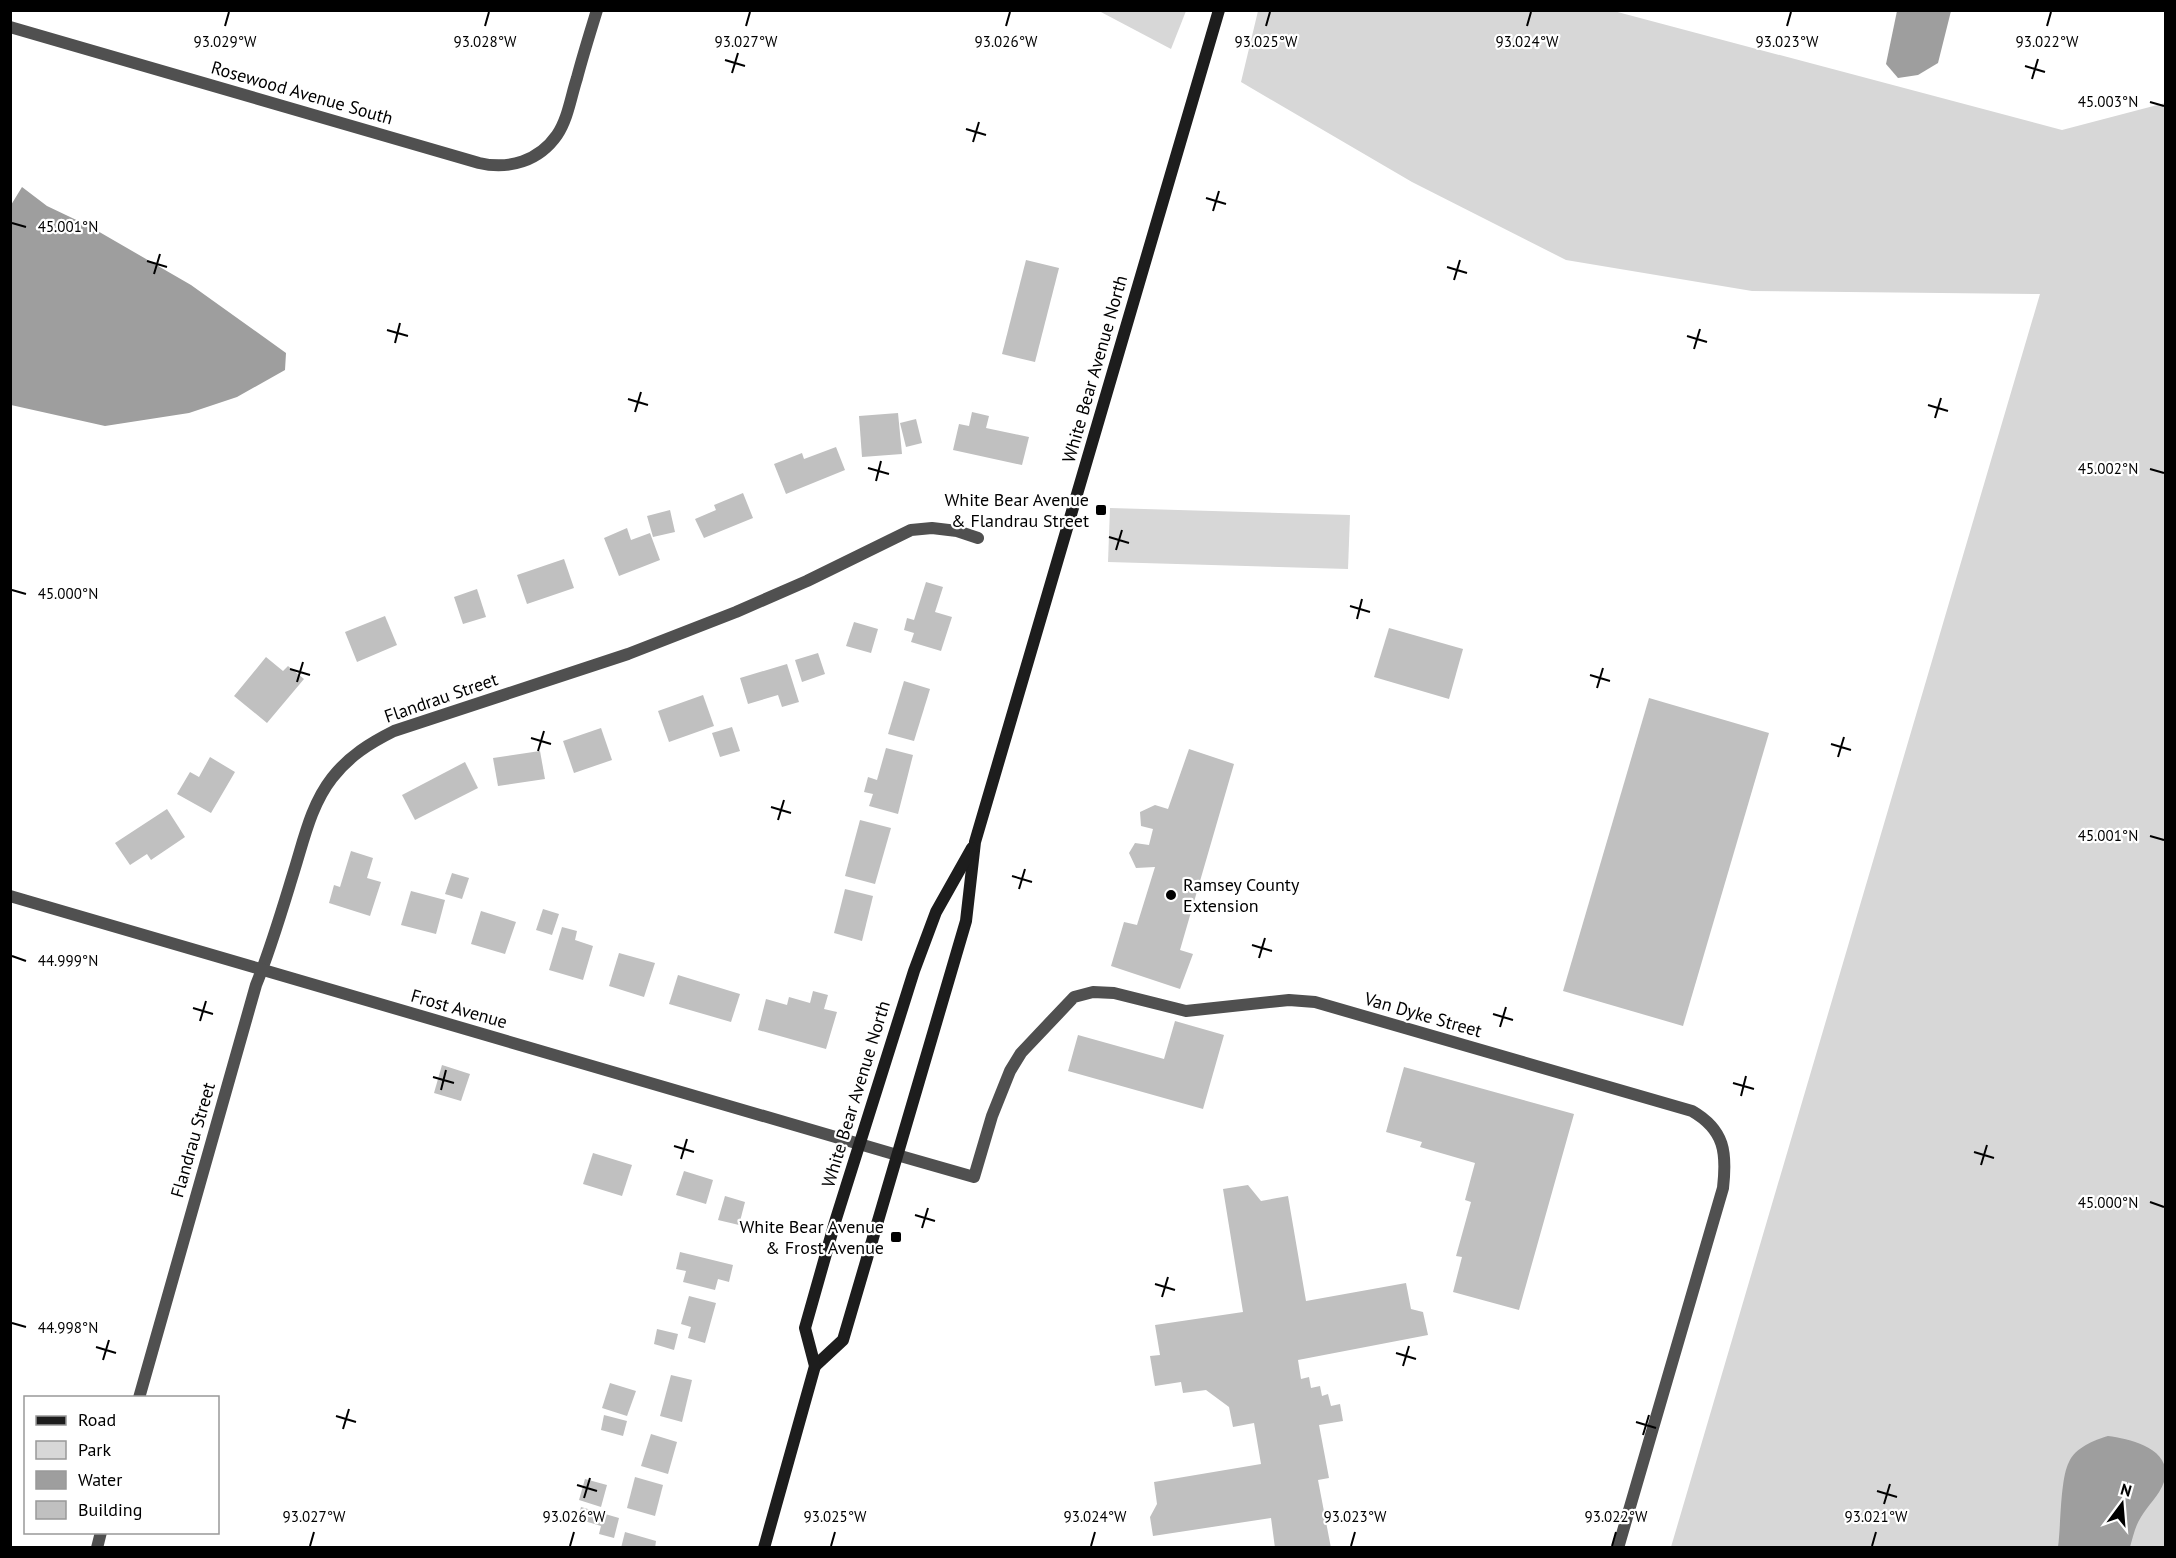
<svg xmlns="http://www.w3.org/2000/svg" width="2176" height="1558" font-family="'PT Sans',sans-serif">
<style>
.green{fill:#d7d7d7}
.water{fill:#9e9e9e}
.building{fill:#c0c0c0}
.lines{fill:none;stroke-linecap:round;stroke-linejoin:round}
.minor{stroke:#505050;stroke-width:12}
.tertiary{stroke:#505050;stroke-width:12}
.secondary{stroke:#1d1d1d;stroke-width:12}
.ticks{fill:none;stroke:#000;stroke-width:2}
.poi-dot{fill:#000;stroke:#fff;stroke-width:2}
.labels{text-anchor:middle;stroke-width:4.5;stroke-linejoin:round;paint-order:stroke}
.street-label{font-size:18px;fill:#000;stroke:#fff}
.poi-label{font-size:18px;fill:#000;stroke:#fff;text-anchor:end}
.ticks-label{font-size:15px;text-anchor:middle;fill:#000;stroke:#fff;stroke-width:4.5;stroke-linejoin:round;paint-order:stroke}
</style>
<rect width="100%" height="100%" fill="#fff"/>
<g class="green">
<path d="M1610,10L2062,130L2165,103V1547H1671L2040,294L1752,291L1566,260L1412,182L1241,82L1258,11Z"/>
<path d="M1099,11H1186L1171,49Z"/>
<path d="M1110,508L1350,515L1348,569L1108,562Z"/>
</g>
<g class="water">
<path d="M1897,11H1951L1938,63L1918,75L1898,78L1886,64Z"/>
<path d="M22,187L47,206L89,226L191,285L286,353L285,370L237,397L189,413L105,426L11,405V205Z"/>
<path d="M2108,1436C2131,1439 2174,1449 2164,1482C2159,1496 2148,1505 2141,1517C2135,1526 2133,1537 2130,1547H2058C2061,1526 2060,1479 2069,1462C2075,1448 2094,1440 2108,1436Z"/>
</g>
<g class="building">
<path d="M1026,260L1059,268L1035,362L1002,354Z"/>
<path d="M972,412L989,416L986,428L1029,437L1022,465L953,450L959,424L969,426Z"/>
<path d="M898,413L902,454L862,457L859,416Z"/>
<path d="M916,419L922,443L906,447L900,423Z"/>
<path d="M836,447L845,470L786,494L774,464L802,453L804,459Z"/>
<path d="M743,493L753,518L704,538L695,519L716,510L714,505Z"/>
<path d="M670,510L675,532L653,537L647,516Z"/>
<path d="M627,528L631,540L650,533L660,560L619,576L604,538Z"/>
<path d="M564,559L574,588L527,604L517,575Z"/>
<path d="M926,582L943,587L935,612L952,617L941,651L911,642L914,633L904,630L907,618L914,620Z"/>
<path d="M477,589L486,617L463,624L454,597Z"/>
<path d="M385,616L397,645L357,662L345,632Z"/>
<path d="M854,622L878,629L871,653L846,646Z"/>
<path d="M1389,628L1463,649L1449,699L1374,677Z"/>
<path d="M818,653L825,674L802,682L795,660Z"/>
<path d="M266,657L283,671L288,666L304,679L267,723L234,696Z"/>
<path d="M787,664L799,702L782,707L778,695L748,704L740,678Z"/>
<path d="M904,681L930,689L914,741L888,734Z"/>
<path d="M703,695L714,726L669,742L658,711Z"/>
<path d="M1649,698L1769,733L1683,1026L1563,991Z"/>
<path d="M732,727L740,751L720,757L712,733Z"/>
<path d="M601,728L612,760L574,773L563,741Z"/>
<path d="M886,748L913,755L898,814L869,806L873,794L864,792L868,777L877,780Z"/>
<path d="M1189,749L1234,764L1180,950L1193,954L1180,989L1111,966L1124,922L1137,925L1155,867L1136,868L1129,853L1135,843L1149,845L1153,829L1141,826L1140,812L1155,805L1168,809Z"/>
<path d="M540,751L545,779L498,786L493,758Z"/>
<path d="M210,757L235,772L211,813L177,794L190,772L199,777Z"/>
<path d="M465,762L478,788L415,820L402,795Z"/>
<path d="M167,809L185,837L151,860L147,854L130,865L115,843Z"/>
<path d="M860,820L891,828L875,884L845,876Z"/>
<path d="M351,851L373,858L367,878L381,882L370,916L329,903L334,885L340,887Z"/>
<path d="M452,873L469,878L462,899L445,894Z"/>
<path d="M845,889L873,896L862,941L834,933Z"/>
<path d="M411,891L445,900L436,934L401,925Z"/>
<path d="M543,909L559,914L552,935L536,930Z"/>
<path d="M481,911L516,922L505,954L471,944Z"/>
<path d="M562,927L577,931L575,940L593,946L583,980L549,970Z"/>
<path d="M619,953L655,963L644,997L609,986Z"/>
<path d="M678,975L740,994L731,1022L669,1004Z"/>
<path d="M813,991L828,995L824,1009L837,1012L826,1049L758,1030L766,999L787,1005L789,997L810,1003Z"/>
<path d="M1175,1021L1224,1035L1203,1109L1068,1071L1078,1035L1164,1059Z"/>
<path d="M442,1065L470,1074L461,1101L434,1093Z"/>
<path d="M1404,1067L1574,1114L1519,1310L1453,1292L1462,1257L1456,1256L1471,1202L1465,1200L1475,1163L1420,1147L1422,1142L1386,1132Z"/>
<path d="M593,1153L632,1165L622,1196L583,1184Z"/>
<path d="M684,1171L713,1180L706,1204L676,1195Z"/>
<path d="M1248,1185L1261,1201L1288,1196L1306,1301L1406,1283L1411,1309L1423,1312L1428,1335L1298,1360L1301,1379L1309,1377L1311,1388L1320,1386L1322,1396L1328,1394L1331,1406L1340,1404L1343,1421L1319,1425L1329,1478L1318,1480L1331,1548H1275L1271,1518L1153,1536L1150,1517L1157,1504L1154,1482L1261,1464L1254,1423L1233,1427L1229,1407L1206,1390L1183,1393L1181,1382L1155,1386L1150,1356L1160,1355L1155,1325L1243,1312L1223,1189Z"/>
<path d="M725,1196L745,1202L739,1225L718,1220Z"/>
<path d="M680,1252L733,1265L729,1282L718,1279L715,1290L683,1282L686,1271L676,1269Z"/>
<path d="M689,1296L716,1303L705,1343L688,1338L691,1327L681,1324Z"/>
<path d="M657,1329L678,1334L674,1350L654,1344Z"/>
<path d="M671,1375L692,1380L682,1422L660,1416Z"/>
<path d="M610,1383L636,1391L627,1416L602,1408Z"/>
<path d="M604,1415L627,1421L623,1436L601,1430Z"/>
<path d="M651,1434L677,1442L668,1474L641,1466Z"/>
<path d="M635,1477L663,1485L655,1516L627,1508Z"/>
<path d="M585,1479L607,1485L601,1507L579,1500Z"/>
<path d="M581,1507L619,1518L614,1538L599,1534L601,1526L578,1519Z"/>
<path d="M625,1532L656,1541L655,1548H621Z"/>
</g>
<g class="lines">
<g class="minor">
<path d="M10,27L479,163C509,170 539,161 557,135C568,119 571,96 577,78C583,55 590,33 597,10"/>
<path d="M897,1155L974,1177L992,1116L1010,1071L1021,1053L1074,997L1093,992L1114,993L1186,1011L1289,1000L1315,1002L1692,1111C1725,1130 1727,1153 1723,1188L1618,1548"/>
<path d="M139,1398L256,985C271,948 282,910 294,871C304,839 311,805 332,778C349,756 370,743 394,731L628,654L736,612L807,581L911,530L932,528L957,531L978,538"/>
<path d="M97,1548L101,1532"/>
</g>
<path class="tertiary" d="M10,896L897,1155"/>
<g class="secondary">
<path d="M815,1366L843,1340L966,921L975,842L1219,10"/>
<path d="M764,1548L815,1366L805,1328L835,1222L914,971L936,912L972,848"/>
</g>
</g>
<path class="ticks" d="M225,26L229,12M485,26L489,12M746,26L750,12M1006,26L1010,12M1266,26L1270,12M1527,26L1531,12M1787,26L1791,12M2047,26L2051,12M725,60L745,66M2025,66L2045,72M732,73L738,53M2032,79L2038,59M2150,102L2164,106M966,129L986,135M973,142L979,122M1206,198L1226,204M1213,211L1219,191M12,223L26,227M147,261L167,267M1447,267L1467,273M154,274L160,254M1454,280L1460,260M387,330L408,336M1687,336L1707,342M395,343L400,323M1694,349L1700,329M628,399L648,405M1928,405L1948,411M635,412L641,392M1935,418L1941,398M868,468L889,474M2150,469L2164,473M876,481L881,461M1109,537L1129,543M1116,550L1122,530M12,590L26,594M1350,606L1370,612M1357,619L1362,599M290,669L310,675M1590,675L1610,681M297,682L303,662M1597,688L1603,668M531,738L551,744M1831,744L1851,750M538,751L544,731M1838,757L1844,737M771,807L791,813M778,820L784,800M2150,836L2164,840M1012,876L1032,882M1019,889L1025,869M1252,945L1272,951M12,956L26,961M1259,958L1265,938M193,1008L213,1014M1493,1014L1513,1020M200,1021L206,1001M1500,1027L1506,1007M433,1077L454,1083M1733,1083L1754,1089M441,1090L446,1070M1741,1096L1746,1076M674,1146L694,1152M1974,1152L1994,1158M681,1159L687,1139M1981,1165L1987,1145M2150,1202L2164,1207M915,1215L935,1221M922,1228L928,1208M1155,1284L1175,1290M1162,1297L1168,1277M12,1323L26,1327M96,1347L116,1353M1396,1353L1416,1359M103,1360L109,1340M1403,1366L1409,1346M336,1416L356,1422M1636,1422L1656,1428M343,1429L349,1409M1643,1435L1649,1415M577,1485L597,1491M1877,1491L1897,1497M584,1498L590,1478M1884,1504L1890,1484M310,1546L314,1532M570,1546L574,1532M831,1546L835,1532M1091,1546L1095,1532M1351,1546L1355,1532M1612,1546L1616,1532M1872,1546L1876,1532"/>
<g class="poi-dot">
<rect x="1095" y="504" width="12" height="12" rx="3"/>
<circle cx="1171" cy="895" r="6"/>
<rect x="890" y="1231" width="12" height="12" rx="3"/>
</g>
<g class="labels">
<g class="street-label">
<text transform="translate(302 93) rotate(16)" y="6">Rosewood Avenue South</text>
<text transform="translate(1095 369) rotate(-74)" y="6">White Bear Avenue North</text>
<text transform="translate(441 698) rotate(-19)" y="6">Flandrau Street</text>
<text transform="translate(459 1009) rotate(16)" y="6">Frost Avenue</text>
<text transform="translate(1423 1015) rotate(16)" y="6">Van Dyke Street</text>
<text transform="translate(856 1094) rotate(-73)" y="6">White Bear Avenue North</text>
<text transform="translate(193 1140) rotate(-74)" y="6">Flandrau Street</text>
</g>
<g class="poi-label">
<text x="1089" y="506">White Bear Avenue<tspan x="1089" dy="21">&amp; Flandrau Street</tspan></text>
<text x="1183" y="891" text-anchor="start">Ramsey County<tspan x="1183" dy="21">Extension</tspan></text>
<text x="884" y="1233">White Bear Avenue<tspan x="884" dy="21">&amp; Frost Avenue</tspan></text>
</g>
</g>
<g class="ticks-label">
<text x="225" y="47">93.029°W</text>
<text x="485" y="47">93.028°W</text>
<text x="746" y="47">93.027°W</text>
<text x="1006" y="47">93.026°W</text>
<text x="1266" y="47">93.025°W</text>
<text x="1527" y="47">93.024°W</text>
<text x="1787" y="47">93.023°W</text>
<text x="2047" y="47">93.022°W</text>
<text x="2108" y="107">45.003°N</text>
<text x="68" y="232">45.001°N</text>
<text x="2108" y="474">45.002°N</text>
<text x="68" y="599">45.000°N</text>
<text x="2108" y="841">45.001°N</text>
<text x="68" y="966">44.999°N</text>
<text x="2108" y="1208">45.000°N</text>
<text x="68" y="1333">44.998°N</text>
<text x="314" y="1522">93.027°W</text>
<text x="574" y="1522">93.026°W</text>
<text x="835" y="1522">93.025°W</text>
<text x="1095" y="1522">93.024°W</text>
<text x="1355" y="1522">93.023°W</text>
<text x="1616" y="1522">93.022°W</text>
<text x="1876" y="1522">93.021°W</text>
</g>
<rect width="2176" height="1558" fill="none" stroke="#000000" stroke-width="24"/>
<rect x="24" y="1396" width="195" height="138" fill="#ffffff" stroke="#999999" stroke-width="1.5"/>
<rect x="36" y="1416" width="30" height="9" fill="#1d1d1d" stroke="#999999" stroke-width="1.5"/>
<text x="78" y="1426" font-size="18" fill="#000000">Road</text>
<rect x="36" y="1441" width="30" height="18" fill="#d7d7d7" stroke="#999999" stroke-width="1.5"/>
<text x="78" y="1456" font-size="18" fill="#000000">Park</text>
<rect x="36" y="1471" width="30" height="18" fill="#9e9e9e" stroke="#999999" stroke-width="1.5"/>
<text x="78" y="1486" font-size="18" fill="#000000">Water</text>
<rect x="36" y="1501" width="30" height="18" fill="#c0c0c0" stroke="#999999" stroke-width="1.5"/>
<text x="78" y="1516" font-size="18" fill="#000000">Building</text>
<g transform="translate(2122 1504) rotate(16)" stroke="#ffffff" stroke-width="4.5" paint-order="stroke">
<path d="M0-4.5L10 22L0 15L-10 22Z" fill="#000000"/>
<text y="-9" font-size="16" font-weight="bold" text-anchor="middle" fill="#000000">N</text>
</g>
</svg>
